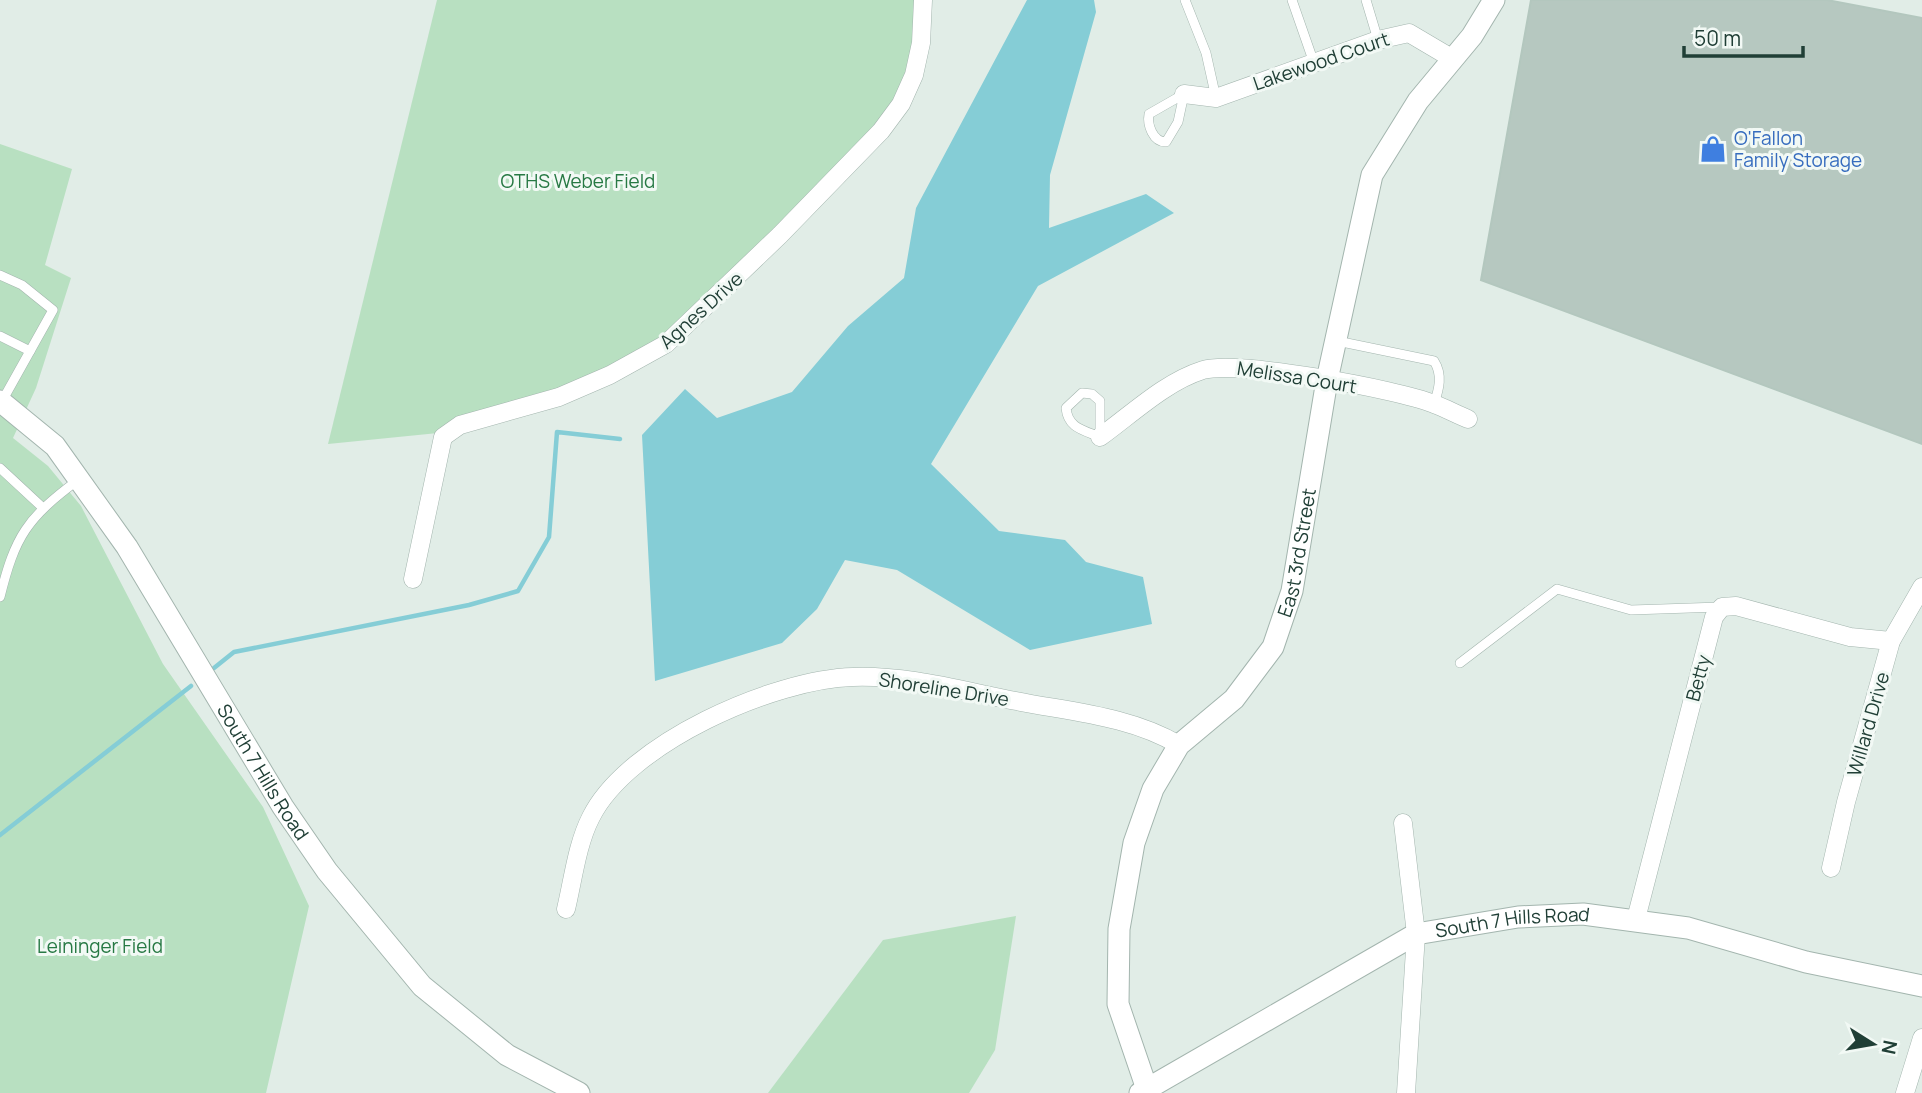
<svg xmlns="http://www.w3.org/2000/svg" width="1922" height="1093" font-family="Manrope,sans-serif">
<style>
.green{fill:#b8e0c1}
.water{fill:#85cdd6}
.lines{fill:none;stroke-linecap:round;stroke-linejoin:round}
.stream{stroke:#85cdd6;stroke-width:4.5}
.building{fill:#b6c8c0;stroke:#b3c7be;stroke-width:2}
.service-casing{stroke:#a3b5ae;stroke-width:10}
.minor-casing{stroke:#a3b5ae;stroke-width:19}
.tertiary-casing{stroke:#a3b5ae;stroke-width:23}
.service{stroke:#fff;stroke-width:9}
.minor{stroke:#fff;stroke-width:18}
.tertiary{stroke:#fff;stroke-width:21}
.labels{text-anchor:middle;stroke-width:6;stroke-linejoin:round;paint-order:stroke}
.street-label{font-size:19px;fill:#203f36;stroke:#f2f9f5}
.shop-label{font-size:19px;fill:#366cbe;stroke:#f2f9f5;text-anchor:start}
.park-label{font-size:19px;fill:#277944;stroke:#f2f9f5}
</style>
<rect width="100%" height="100%" fill="#e1ede7"/>
<g class="green">
<path d="M437,0H923L921,43L881,131L638,362L448,432L328,444Z"/>
<path d="M0,144L72,169L45,265L71,278L36,388L13,438L48,466L81,506L163,664L263,807L309,906L266,1093H0Z"/>
<path d="M1016,916L995,1050L969,1093H768L883,940Z"/>
</g>
<path class="water" d="M1027,0H1094L1096,12L1050,175L1049,228L1146,194L1174,213L1038,286L931,464L999,531L1065,540L1086,562L1143,577L1152,624L1030,650L897,570L845,560L817,609L782,643L655,681L642,435L685,389L717,418L792,392L848,326L904,278L916,208Z"/>
<g class="lines">
<g class="stream">
<path d="M214,668L234,652L469,605L518,591L549,537L557,432L620,439"/>
<path d="M0,835L191,686"/>
</g>
</g>
<path class="building" d="M1531,0H1827L1922,18V444L1481,280Z"/>
<g class="lines">
<defs>
<g id="service">
<path d="M1185,0L1206,53L1216,98"/>
<path d="M1292,0L1314,63"/>
<path d="M1366,0L1378,40"/>
<path d="M1184,94L1178,122L1166,142C1153,142 1147,125 1149,114Z"/>
<path d="M0,275L22,285L53,310L1,403"/>
<path d="M0,336L30,351"/>
<path d="M1337,341L1434,361C1443,375 1439,389 1434,404"/>
<path d="M1082,393L1092,394L1100,401V437C1083,430 1068,428 1066,408Z"/>
<path d="M0,468L42,507"/>
<path d="M0,597C15,536 27,518 78,480"/>
<path d="M1460,663L1557,589L1631,610L1720,607"/>
</g>
<g id="minor">
<path d="M1184,94L1216,98L1378,40L1409,33L1453,59"/>
<path d="M1100,437C1132,414 1165,382 1203,370C1237,360 1397,389 1434,404C1445,408 1456,414 1468,419"/>
<path d="M413,579L443,437L460,425L559,397L610,375L666,344L780,235L881,131L901,104L914,75L921,43L923,0"/>
<path d="M1403,823L1416,934L1406,1093"/>
<path d="M1831,868L1846,802L1891,641L1922,587"/>
<path d="M566,909C573,880 577,844 591,817C628,743 774,679 853,677C908,675 963,691 1016,701C1071,712 1130,716 1179,745"/>
<path d="M1636,919L1714,617L1722,607L1736,606L1850,637L1891,641"/>
<path d="M1905,1093L1922,1038"/>
</g>
<g id="tertiary">
<path id="s1" d="M0,401L55,446L127,547L283,807L327,871L422,986L507,1055L579,1093"/>
<path id="s2" d="M1147,1089L1118,1004L1119,929L1134,843L1153,789L1179,745L1234,699L1273,647L1292,591L1327,380L1372,175L1418,101L1472,36L1494,0"/>
<path id="s3" d="M1140,1093L1416,934L1518,917L1583,914L1688,928L1806,962L1922,986"/>
</g>
</defs>
<use href="#service" class="service-casing"/>
<use href="#minor" class="minor-casing"/>
<use href="#tertiary" class="tertiary-casing"/>
<use href="#service" class="service"/>
<use href="#minor" class="minor"/>
<use href="#tertiary" class="tertiary"/>
</g>
<defs>
<symbol id="shop-bare" viewBox="-9 -9 18 18"><path d="M-5-2.5h2.3a2.7 3.5 0 0 1 5.4 0H5L5.5 6h-11ZM-1.5-2.5h3a1.5 2.3 0 0 0-3 0Z" fill="#3f7fe0" stroke="#f2f9f5" stroke-width="2.5" paint-order="stroke"/></symbol>
</defs>
<g fill-rule="evenodd">
<use href="#shop-bare" x="1694" y="130" width="38" height="38"/>
</g>
<g class="labels">
<g class="street-label">
<text transform="translate(1321 61) rotate(-19)" y="7">Lakewood Court</text>
<text transform="translate(701 310) rotate(-42)" y="7">Agnes Drive</text>
<text transform="translate(1297 377) rotate(9)" y="7">Melissa Court</text>
<text dy="7" stroke="none"><textPath href="#s2" startOffset="595">East 3rd Street</textPath></text>
<text transform="translate(1698 678) rotate(-75)" y="7">Betty</text>
<text transform="translate(944 689) rotate(9)" y="7">Shoreline Drive</text>
<text transform="translate(1868 724) rotate(-74)" y="7">Willard Drive</text>
<text dy="7" stroke="none"><textPath href="#s1" startOffset="458">South 7 Hills Road</textPath></text>
<text dy="7" stroke="none"><textPath href="#s3" startOffset="416">South 7 Hills Road</textPath></text>
</g>
<g class="shop-label">
<text x="1734" y="145">O'Fallon<tspan x="1734" dy="22">Family Storage</tspan></text>
</g>
<g class="park-label">
<text x="578" y="188">OTHS Weber Field</text>
<text x="100" y="953">Leininger Field</text>
</g>
</g>
<g transform="translate(1873 1044) rotate(101)" stroke="#f2f9f5" stroke-width="5" paint-order="stroke">
<path d="M0-5L12 26L0 18L-12 26Z" fill="#203f36"/>
<text y="-10" font-size="19" font-weight="bold" text-anchor="middle" fill="#203f36">N</text>
</g>
<path d="M1684 46v10h119v-10" fill="none" stroke="#203f36" stroke-width="3.5"/>
<text x="1694" y="46" font-size="21" fill="#203f36" stroke="#f2f9f5" stroke-width="5" paint-order="stroke">50 m</text>
</svg>
